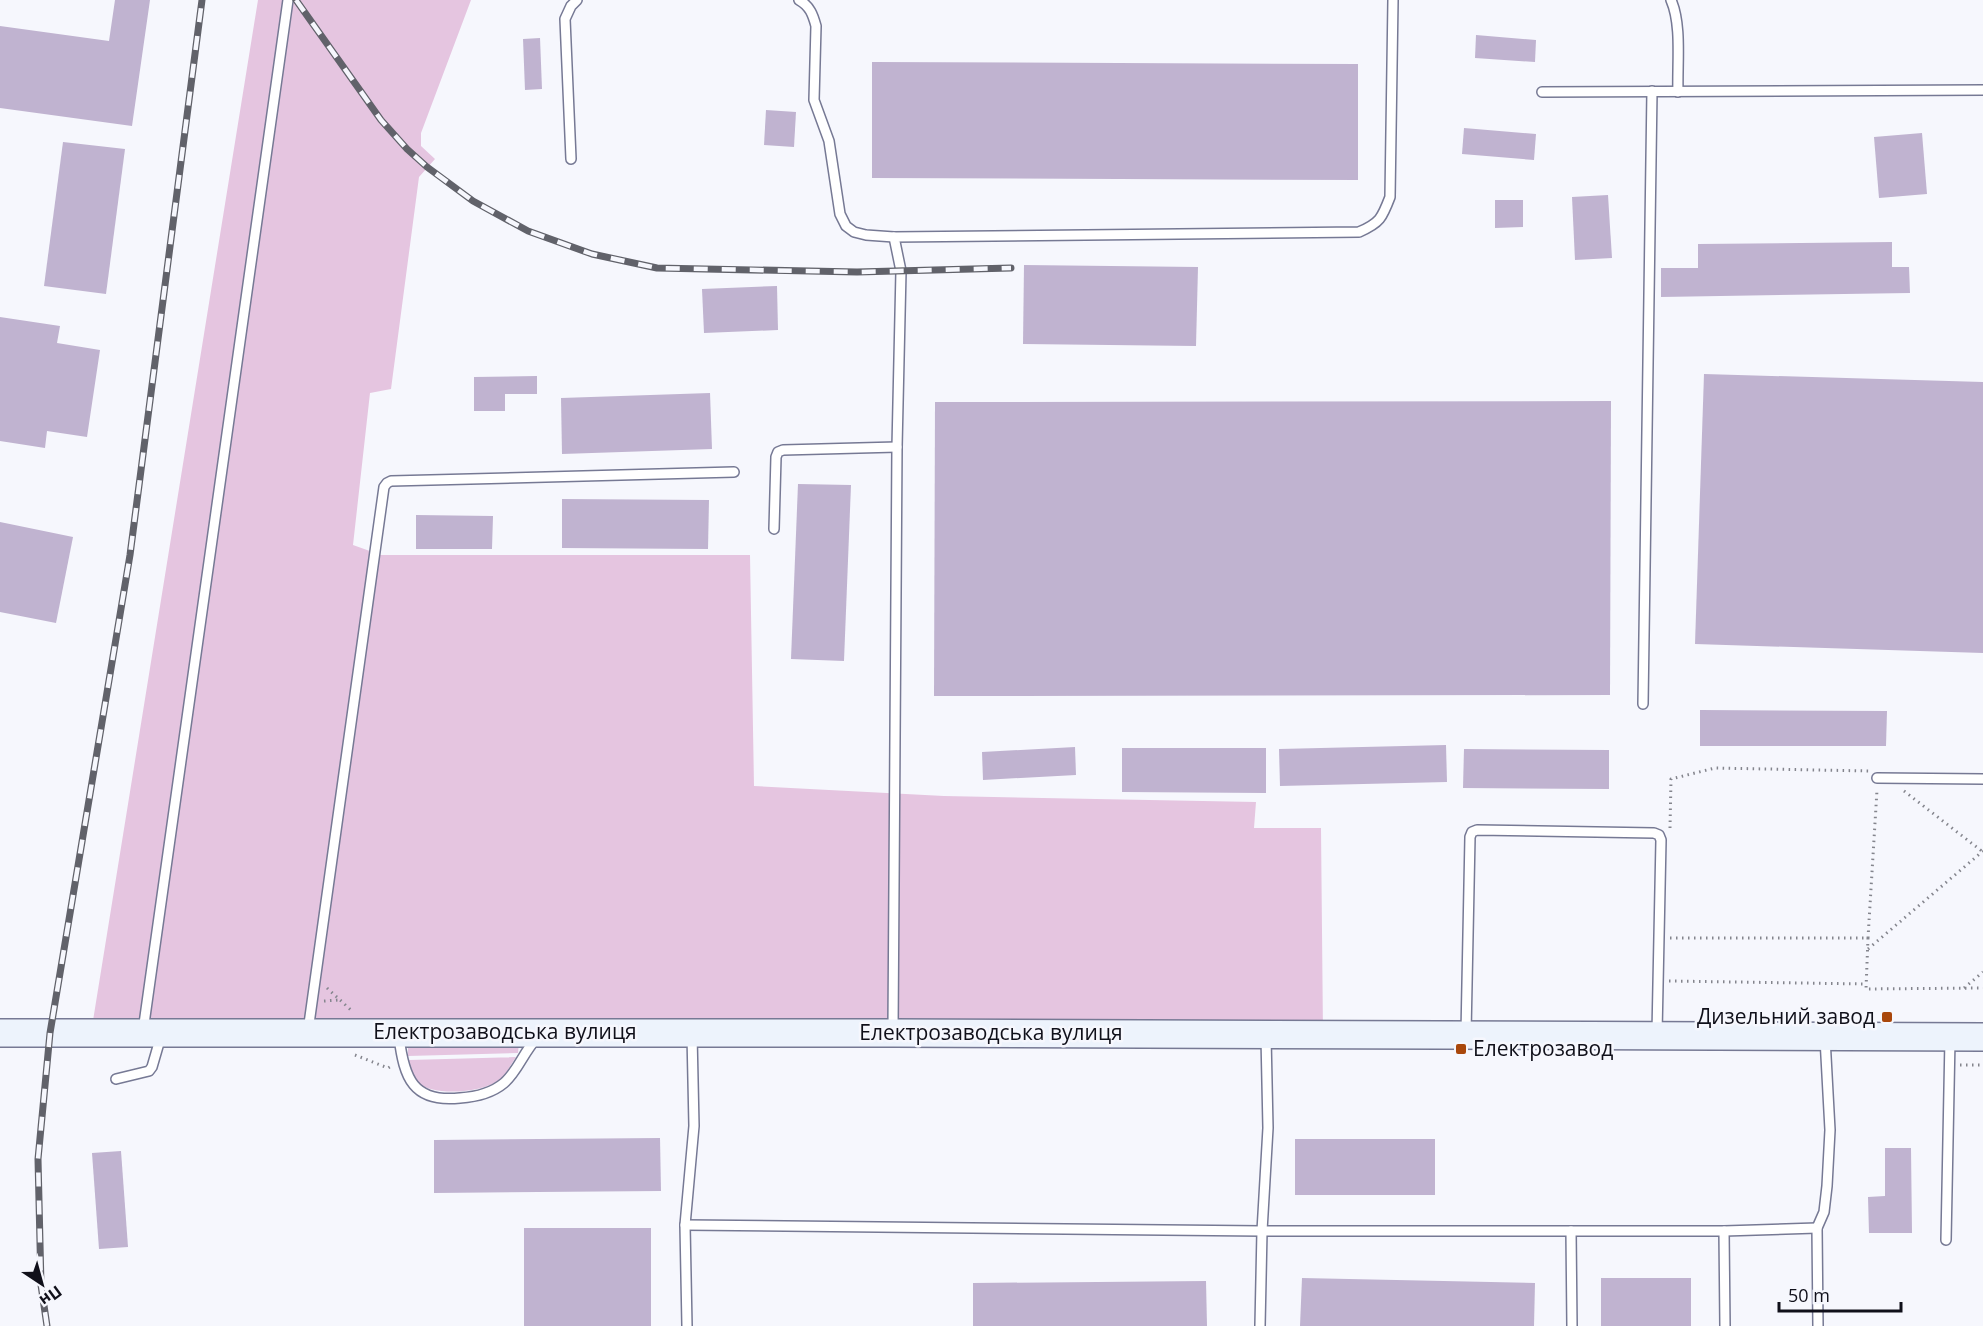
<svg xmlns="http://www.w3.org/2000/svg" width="1983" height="1326" font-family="'Open Sans',sans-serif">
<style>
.green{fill:#e5c5e0}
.building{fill:#c0b3d0}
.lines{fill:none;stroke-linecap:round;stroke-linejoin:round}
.lane-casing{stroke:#767994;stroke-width:12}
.secondary-casing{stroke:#767994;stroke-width:30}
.path{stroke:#84858d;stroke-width:3;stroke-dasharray:1.5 4.5;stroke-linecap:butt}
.lane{stroke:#fff;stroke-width:9}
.secondary{stroke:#edf3fc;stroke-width:27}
.rail-casing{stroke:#61626a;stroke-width:7}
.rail{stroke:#f6f7fd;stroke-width:4.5;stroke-dasharray:14;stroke-linecap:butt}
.poi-dot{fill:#a9470b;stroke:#f6f7fd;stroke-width:2}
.labels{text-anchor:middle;stroke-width:5;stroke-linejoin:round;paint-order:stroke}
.poi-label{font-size:21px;fill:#10101a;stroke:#f6f7fd;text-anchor:end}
.street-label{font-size:21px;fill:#10101a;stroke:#f6f7fd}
</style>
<rect width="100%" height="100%" fill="#f6f7fd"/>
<g class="green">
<path d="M258,0H471L421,133V146L435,159L419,177L391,389L370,393L353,545L381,555H750L754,786L944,796L1256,802L1254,828H1321L1323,1034L91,1033Z"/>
<path d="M519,1043L518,1053L408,1056V1048L412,1044Z"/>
<path d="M516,1057C511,1064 506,1075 499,1080C483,1093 432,1097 417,1082C411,1076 410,1067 409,1060Z"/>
</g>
<g class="building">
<path d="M115,0H150L132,126L0,108V26L109,41Z"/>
<path d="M1476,35L1536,40L1535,62L1475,58Z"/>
<path d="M540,38L542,89L525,90L523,39Z"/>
<path d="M872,62L1358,64V180L872,178Z"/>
<path d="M766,110L796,112L794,147L764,145Z"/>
<path d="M1464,128L1536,134L1534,160L1462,154Z"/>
<path d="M1922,133L1927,194L1879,198L1874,137Z"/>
<path d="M63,142L125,149L106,294L44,286Z"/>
<path d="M1608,195L1612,258L1575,260L1572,197Z"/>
<path d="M1495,200H1523V227L1495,228Z"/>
<path d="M1892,242V267H1909L1910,293L1661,297V268H1698V244Z"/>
<path d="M1024,265L1198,267L1196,346L1023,344Z"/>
<path d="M777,286L778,330L704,333L702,289Z"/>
<path d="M0,317L60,326L57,343L100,350L87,437L47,431L45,448L0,441Z"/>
<path d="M1704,374L1983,382V653L1695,644Z"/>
<path d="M537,376V394H505V411H474V377Z"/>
<path d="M710,393L712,449L562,454L561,398Z"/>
<path d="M1611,401L1610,695L934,696L935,402Z"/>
<path d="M798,484L851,485L844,661L791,659Z"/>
<path d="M562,499L709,500L708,549L562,548Z"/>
<path d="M416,515L493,516L492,549H416Z"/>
<path d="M0,522L73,537L56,623L0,612Z"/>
<path d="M1700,710L1887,711L1886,746H1700Z"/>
<path d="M1446,745L1447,782L1280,786L1279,749Z"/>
<path d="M1075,747L1076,775L983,780L982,752Z"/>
<path d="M1122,748H1266V793L1122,792Z"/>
<path d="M1464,749L1609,750V789L1463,788Z"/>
<path d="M660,1138L661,1191L434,1193V1140Z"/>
<rect x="1295" y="1139" width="140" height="56"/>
<path d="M1885,1148H1911L1912,1233H1869L1868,1197L1885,1196Z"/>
<path d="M121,1151L128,1247L99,1249L92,1153Z"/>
<rect x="524" y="1228" width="127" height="98"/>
<path d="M1302,1278L1535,1283L1534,1326H1300Z"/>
<rect x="1601" y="1278" width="90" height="48"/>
<path d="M1206,1281L1207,1326H973V1283Z"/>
</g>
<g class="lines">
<defs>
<g id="lane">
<path d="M799,0C810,6 813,15 816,26L814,100L829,141L840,214L846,226L854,232L866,235L894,237"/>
<path d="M1671,0C1682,25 1677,64 1678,92"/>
<path d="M1542,92L1983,90"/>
<path d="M571,159L565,19L571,6L577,0"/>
<path d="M774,529L776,457L778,452L783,450L897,447"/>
<path d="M1643,704L1652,91"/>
<path d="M1877,778L1983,779"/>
<path d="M893,1030L897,447L901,271L894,237L1359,232C1380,223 1382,218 1390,197L1393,0"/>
<path d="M143,1031L288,0"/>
<path d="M308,1031L384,487L387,483L391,481L734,472"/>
<path d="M1466,1033L1470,837L1472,832L1477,830L1654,833L1659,835L1661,840L1657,1033"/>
<path d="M399,1037C404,1078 413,1103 460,1098C475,1097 492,1093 504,1083C518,1071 524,1051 537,1038"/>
<path d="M116,1079L149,1071L152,1067L161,1036"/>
<path d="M685,1225L1262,1231H1724L1725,1326"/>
<path d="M1571,1231L1572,1326"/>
<path d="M1724,1231L1817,1228"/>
<path d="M1946,1240L1950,1039"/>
<path d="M687,1326L685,1225L694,1126L692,1035"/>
<path d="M1260,1326L1262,1231L1268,1128L1266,1037"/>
<path d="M1818,1326L1817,1228L1824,1212L1827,1186L1830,1130L1825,1038"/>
</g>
<path id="secondary" d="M0,1033H893L1983,1037"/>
</defs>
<use href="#lane" class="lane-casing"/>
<use href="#secondary" class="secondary-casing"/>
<g class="path">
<path d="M1904,791L1983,852"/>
<path d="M1670,828L1671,779L1715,768L1869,771"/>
<path d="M1670,938H1868L1866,989L1983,988"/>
<path d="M1868,938L1877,790"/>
<path d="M1868,949L1983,851"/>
<path d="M1669,981L1866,984"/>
<path d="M327,988L352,1011"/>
<path d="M1964,988L1983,972"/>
<path d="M324,1001L338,1000"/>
<path d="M355,1055L388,1068L393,1065"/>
<path d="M1960,1065H1983"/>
</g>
<use href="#lane" class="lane"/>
<use href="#secondary" class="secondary"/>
<defs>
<g id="rail">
<path d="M296,0L381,120L407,149L427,167L473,201L528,231L592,254L657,268L857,272L1011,268"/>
<path d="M47,1326L41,1285L38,1159L50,1033L130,555L202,0"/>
</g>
</defs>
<use href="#rail" class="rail-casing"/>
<use href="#rail" class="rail"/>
</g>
<g class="poi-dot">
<rect x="1881" y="1011" width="12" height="12" rx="3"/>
<rect x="1455" y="1043" width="12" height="12" rx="3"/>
</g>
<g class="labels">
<g class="poi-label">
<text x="1875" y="1024">Дизельний завод</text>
<text x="1473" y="1056" text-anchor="start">Електрозавод</text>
</g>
<g class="street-label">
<text x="505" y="1039">Електрозаводська вулиця</text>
<text x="991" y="1040">Електрозаводська вулиця</text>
</g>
</g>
<g transform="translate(42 1284) rotate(144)" stroke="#f6f7fd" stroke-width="4.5" paint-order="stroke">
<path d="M0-4.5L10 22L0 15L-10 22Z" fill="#10101a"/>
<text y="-9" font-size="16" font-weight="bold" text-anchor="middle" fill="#10101a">Пн</text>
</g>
<path d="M1779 1302v9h122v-9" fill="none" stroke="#10101a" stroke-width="3"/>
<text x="1788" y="1302" font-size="18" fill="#10101a" stroke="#f6f7fd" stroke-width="4.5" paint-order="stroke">50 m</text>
</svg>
